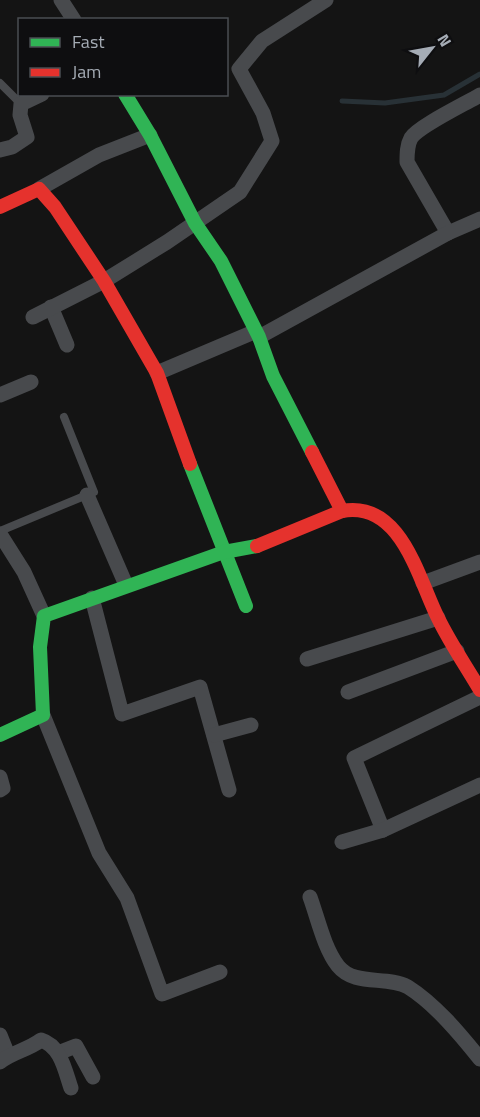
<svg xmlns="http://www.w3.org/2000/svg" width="480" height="1117" font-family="'Titillium Web',sans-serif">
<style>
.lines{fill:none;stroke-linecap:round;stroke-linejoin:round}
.stream{stroke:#283136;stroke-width:5}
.lane{stroke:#484a4d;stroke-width:8}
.street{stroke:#484a4d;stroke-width:15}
.fast{stroke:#30b455;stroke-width:14}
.jam{stroke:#e5322d;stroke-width:14}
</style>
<rect width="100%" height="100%" fill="#141414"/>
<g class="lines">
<path class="stream" d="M342,101L385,103L444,95L480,74"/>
<g class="lane">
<path d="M0,83L21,104"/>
<path d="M0,531L94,492L64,417"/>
</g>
<g class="street">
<path d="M61,0L74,20"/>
<path d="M0,150L12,147L27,137L20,115L21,104L42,94"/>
<path d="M39,189L99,155L150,135"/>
<path d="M448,233L407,162C407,154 407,145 411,138C419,126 465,104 480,95"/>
<path d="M51,307L67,345"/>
<path d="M33,317L104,281L167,242L240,192L272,141L263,113L239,69L262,41L326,0"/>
<path d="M259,337L448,233L480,219"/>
<path d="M157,373L254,332"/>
<path d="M0,395L31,382"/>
<path d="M87,495L126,585"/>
<path d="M0,534L24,572L44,616"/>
<path d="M423,583L480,562"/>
<path d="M92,598L122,714L200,687L229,790"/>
<path d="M307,659L438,618"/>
<path d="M348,692L457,651"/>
<path d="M43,715L99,853L127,898L162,994L220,972"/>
<path d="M214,735L251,725"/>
<path d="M0,777L3,788L0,790"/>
<path d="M383,830L354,758L480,697"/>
<path d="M342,842L383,830L480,785"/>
<path d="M310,897C318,919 324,948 338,966C355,987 386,975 408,987C435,1004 460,1034 480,1059"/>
<path d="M0,1035L8,1055"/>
<path d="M58,1053L76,1046L93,1077"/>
<path d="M0,1062C12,1052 28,1050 41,1040C61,1046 65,1071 71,1088"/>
</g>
<g class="fast">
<path d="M125,94L150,135L195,223L221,261L259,337L273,376L312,452"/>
<path d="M190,464L246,606"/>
<path d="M0,735L43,715L40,647L44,616L224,552L257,546"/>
</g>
<g class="jam">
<path d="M0,207L39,189L55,207L104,281L157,373L190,464"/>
<path d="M312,452L342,511C401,500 418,578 438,618C450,643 466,666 480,690"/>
<path d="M257,546L342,511"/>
</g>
</g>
<rect x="18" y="18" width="210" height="78" fill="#0e0e10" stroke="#4a4d52" stroke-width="1.5"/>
<rect x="30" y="38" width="30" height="9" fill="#30b455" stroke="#4a4d52" stroke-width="1.5"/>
<text x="72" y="48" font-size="18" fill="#a5acb5">Fast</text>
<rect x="30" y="68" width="30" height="9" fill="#e5322d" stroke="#4a4d52" stroke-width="1.5"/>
<text x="72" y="78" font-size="18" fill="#a5acb5">Jam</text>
<g transform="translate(432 48) rotate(59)" stroke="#0e0e10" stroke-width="4.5" paint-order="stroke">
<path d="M0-4.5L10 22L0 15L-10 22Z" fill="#a5acb5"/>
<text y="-9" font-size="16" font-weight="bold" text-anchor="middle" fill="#a5acb5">N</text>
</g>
</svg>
